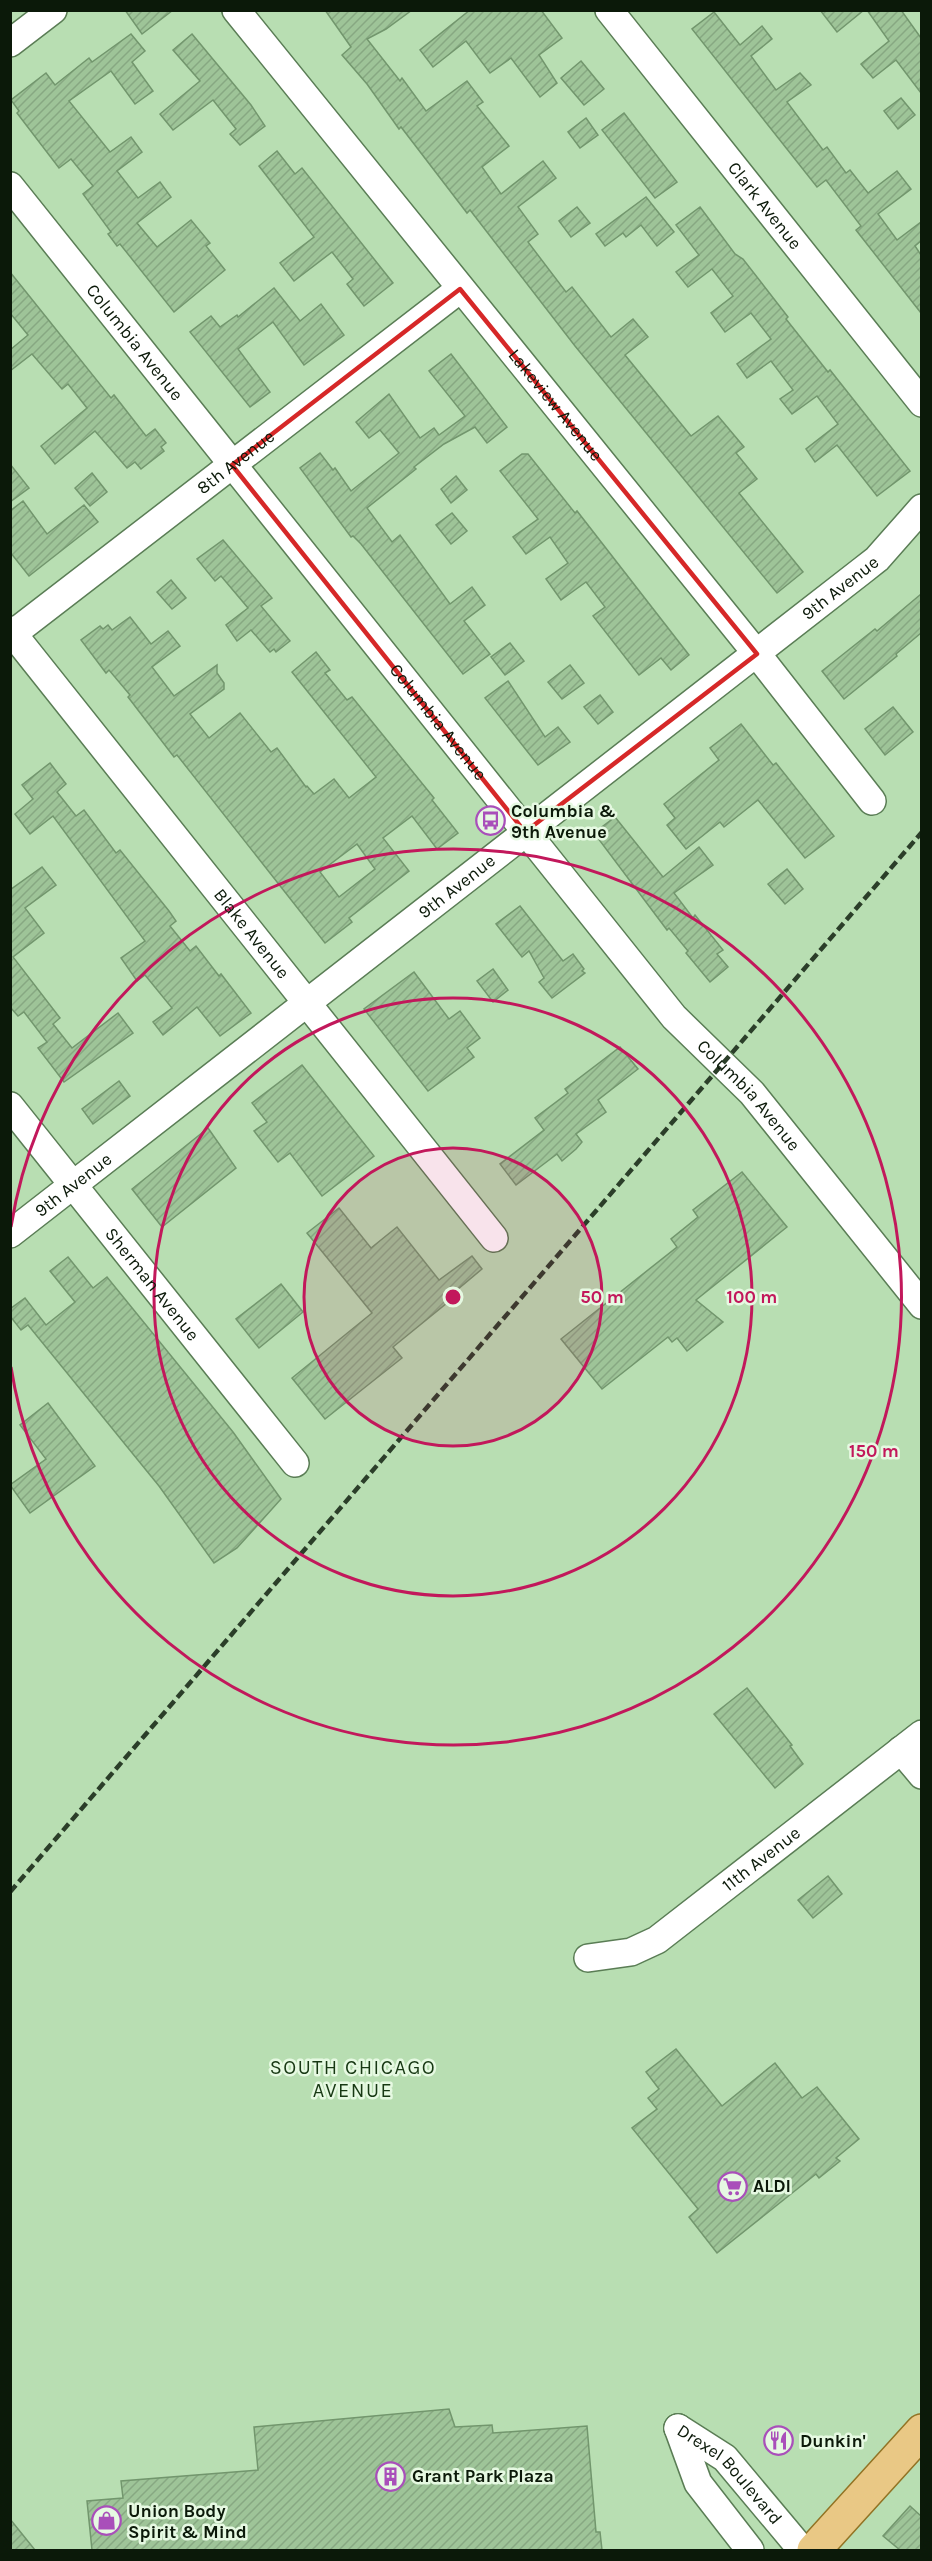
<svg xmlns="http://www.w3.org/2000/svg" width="932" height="2561" font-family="Karla,sans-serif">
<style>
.building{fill:url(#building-hatch);stroke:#72966d;stroke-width:1.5;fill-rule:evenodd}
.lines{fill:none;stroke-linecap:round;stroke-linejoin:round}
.minor-casing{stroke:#5a7d55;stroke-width:30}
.major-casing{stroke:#927324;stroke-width:36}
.minor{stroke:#fff;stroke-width:27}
.major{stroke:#e9c885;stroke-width:33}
.rail{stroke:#2b3e29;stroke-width:4.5;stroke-dasharray:9 4.5;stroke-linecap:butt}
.marked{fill:none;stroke:#d62828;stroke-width:4.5;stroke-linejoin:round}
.ring{fill:none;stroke:#c2185b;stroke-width:3}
.labels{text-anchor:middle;stroke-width:5;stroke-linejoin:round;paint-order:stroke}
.street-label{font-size:18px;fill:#0b1909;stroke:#e6f9e2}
.poi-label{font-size:18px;font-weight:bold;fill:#0b1909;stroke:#e6f9e2;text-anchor:start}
.neighbourhood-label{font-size:20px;letter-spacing:1.5px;fill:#173813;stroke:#e6f9e2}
.centre{fill:#c2185b;stroke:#e6f9e2;stroke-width:3}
.ring-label{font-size:18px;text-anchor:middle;font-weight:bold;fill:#c2185b;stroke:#e6f9e2;stroke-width:5;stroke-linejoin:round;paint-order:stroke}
</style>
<defs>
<pattern id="building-hatch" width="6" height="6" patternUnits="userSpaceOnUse" patternTransform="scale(1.5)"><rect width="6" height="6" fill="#9ec498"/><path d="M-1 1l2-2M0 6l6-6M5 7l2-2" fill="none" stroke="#87a882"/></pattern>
</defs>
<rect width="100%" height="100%" fill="#b8deb2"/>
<g class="building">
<path d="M125,10H173L142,34Z"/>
<path d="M325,10H412L386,29L367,39L400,81L402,78L426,111L467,81L483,102L477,106L509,146L482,167L501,194L543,161L556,178L518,207L538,234L528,242L566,292L572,287L611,337L633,319L648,337L625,355L691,436L718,416L744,447L736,453L757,479L739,493L803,572L777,593L575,346L470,210L467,213L401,127L399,129L367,84L342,55L351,47Z"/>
<path d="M470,10H541L562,38L539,55L557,83L540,97L511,58L490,73L466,41L433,67L420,50Z"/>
<path d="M820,10H864L837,32Z"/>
<path d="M867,10H901L921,38V93L896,60L873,78L861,64L889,41Z"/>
<path d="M714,12L740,45L762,26L772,39L751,56L776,90L800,73L811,85L787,102L823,150L827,147L846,173L850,170L868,193L897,171L911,189L878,214L897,240L921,222V241L915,246L921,255V313L856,230L861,226L826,180L817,187L692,29Z"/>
<path d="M131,34L145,51L132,62L153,91L135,104L111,71L69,101L110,152L131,137L142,152L117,171L138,198L160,182L171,197L137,223L157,247L191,220L210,243L206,246L225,270L174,312L120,244L117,246L108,234L111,232L83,194L93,186L71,159L59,168L17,113L19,111L11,100L46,73L55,85L89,58L92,62Z"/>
<path d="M192,34L251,105L265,126L240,145L230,134L236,129L213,100L173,130L160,114L200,81L173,50Z"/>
<path d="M581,61L604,89L584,105L561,78Z"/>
<path d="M901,98L915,115L898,129L884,111Z"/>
<path d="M624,113L677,182L655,198L602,130Z"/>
<path d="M586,118L598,135L580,148L568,132Z"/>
<path d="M277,151L295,174L302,168L393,283L364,306L347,284L353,279L332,252L294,281L280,263L314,237L259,166Z"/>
<path d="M646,197L674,232L657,246L641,225L626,237L623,233L605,246L596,234Z"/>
<path d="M577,207L590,223L571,237L559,221Z"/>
<path d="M700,207L735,254L743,259L788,317L786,319L828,372L830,370L910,471L877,496L837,445L815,462L806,449L838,424L817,396L792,414L780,399L793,390L771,361L747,378L737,364L771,339L751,313L725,332L711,313L733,296L712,269L688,287L676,272L699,255L676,225Z"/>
<path d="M10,272L111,398L114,395L146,436L155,429L166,443L161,447L164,451L141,469L135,462L127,468L95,431L55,464L41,446L87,408L68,384L62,389L32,354L10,371V350L28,335L10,313Z"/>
<path d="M274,288L300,321L321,304L344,335L304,365L273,322L238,349L270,392L250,407L190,332L211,316L220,327L237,315L238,317Z"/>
<path d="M451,354L507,427L487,443L475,427L444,444L414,467L416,469L367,508L392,542L400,535L450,604L472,587L485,605L464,621L490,654L463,674L361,544L353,536L351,537L300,468L320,453L333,470L335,468L351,491L399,453L380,430L369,438L356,422L389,394L420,438L434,428L439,435L465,416L429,371Z"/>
<path d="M522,454H528L575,513L577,511L689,655L671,670L661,658L639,675L593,616L605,607L586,582L561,600L546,579L568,563L550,537L526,554L513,537L538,519L500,471Z"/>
<path d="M10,464L29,488L10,502Z"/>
<path d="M92,473L107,492L90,506L75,488Z"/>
<path d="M456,476L467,490L451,503L441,489Z"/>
<path d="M23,501L47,534L84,505L98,522L29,576L10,552V511Z"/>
<path d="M452,513L467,531L451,544L436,525Z"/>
<path d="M223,540L272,598L261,606L290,641L276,652L274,649L270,652L251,630L237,641L226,625L248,608L221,576L215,581L197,559Z"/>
<path d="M171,580L186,598L172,609L157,592Z"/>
<path d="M921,594V633L896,654L897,656L844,699L822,671L875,629L877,631Z"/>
<path d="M130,617L151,644L168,631L180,646L152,667L174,696L217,665V673L224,683V689L190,714L209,738L240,713L271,752L277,748L306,787L307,786L314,794L334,779L349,798L376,777L292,672L316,652L330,670L325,673L347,700L352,697L434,798L432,800L458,833L437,849L412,816L383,838L409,871L349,918L352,922L325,943L177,755L174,757L128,697L130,695L109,670L106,673L81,640L100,626L103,629L108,625L112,630ZM357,844L375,869L339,897L320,872Z"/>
<path d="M510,643L524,661L505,675L491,657Z"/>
<path d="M570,665L584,683L562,699L548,682Z"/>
<path d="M508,681L545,737L558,727L570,742L538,765L485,698Z"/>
<path d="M600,695L613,712L598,724L584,707Z"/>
<path d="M893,707L913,732L885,755L865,729Z"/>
<path d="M741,724L773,765L776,763L834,836L805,858L758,800L724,827L720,822L686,849L667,825L675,818L664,804L719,760L710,748Z"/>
<path d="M50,763L66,784L57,792L76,816L84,810L116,853L120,850L169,911L176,921L170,926L190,951L196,946L219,976L221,974L251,1013L220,1036L197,1007L163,1035L153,1022L172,1008L145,975L137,981L121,958L145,941L53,816L30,834L15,814L33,799L22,785Z"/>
<path d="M615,817L663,877L699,847L713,865L674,893L693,918L695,915L723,950L717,954L728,967L710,982L686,953L688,951L669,928L667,930L594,833Z"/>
<path d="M42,867L56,885L25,908L44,933L13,957L60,1018L53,1024L72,1048L118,1013L133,1033L64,1082L38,1048L47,1042L24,1012L18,1016L10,1007V890Z"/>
<path d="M787,869L803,889L785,904L768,884Z"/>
<path d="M520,906L563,961L573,954L584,969L582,971L585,973L552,998L539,982L544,978L529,951L522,957L496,924Z"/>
<path d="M493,969L508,990L493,1002L477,981Z"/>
<path d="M414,972L449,1019L460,1011L480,1038L467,1048L474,1057L428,1091L364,1009Z"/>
<path d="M620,1047L638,1069L598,1100L606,1112L576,1134L582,1142L576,1149L562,1161L557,1154L516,1185L500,1164L544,1130L535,1118L568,1093L565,1089Z"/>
<path d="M302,1065L374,1156L322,1196L290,1153L278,1162L254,1131L267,1122L252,1103Z"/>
<path d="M119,1081L130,1096L93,1124L82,1109Z"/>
<path d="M208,1128L236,1168L162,1227L132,1189Z"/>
<path d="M742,1172L787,1227L696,1300L723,1322L687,1351L677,1338L672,1342L668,1337L602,1389L561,1339L677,1247L671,1239L698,1217L693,1210Z"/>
<path d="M339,1208L371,1248L397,1227L439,1280L472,1256L482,1269L451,1295L453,1298L393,1347L402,1358L325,1419L292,1378L372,1313L307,1233Z"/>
<path d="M68,1257L93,1288L107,1277L233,1432L281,1499L237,1548L214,1563L159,1486L28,1325L21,1330L10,1316V1309L25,1298L46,1325L75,1302L50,1271Z"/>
<path d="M281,1284L303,1312L259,1348L236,1319Z"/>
<path d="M48,1403L95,1466L30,1513L10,1485L46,1459L20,1425Z"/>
<path d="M747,1688L792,1745L790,1746L803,1764L775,1788L714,1714Z"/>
<path d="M828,1876L842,1894L813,1918L798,1900Z"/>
<path d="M676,2049L722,2106L775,2063L802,2098L817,2087L859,2139L836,2158L840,2161L819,2178L816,2174L717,2253L689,2217L698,2209L632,2128L657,2109L648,2098L659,2089L646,2072Z"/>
<path d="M449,2409L455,2427L492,2425L493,2433L587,2426L596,2532H600L602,2550H92L87,2501L123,2498L121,2481L258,2470L254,2427Z"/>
<path d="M910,2506L921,2516V2550H900L883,2536Z"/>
<path d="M10,2519L35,2550H10Z"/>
</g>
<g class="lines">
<defs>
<g id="minor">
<path id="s1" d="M236,10L757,654L872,801"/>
<path id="s2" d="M609,10L922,403"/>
<path d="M10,43L53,10"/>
<path id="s3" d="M10,186L674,1017L752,1093L922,1305"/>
<path id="s4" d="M10,630L494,1238"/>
<path id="s5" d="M10,636L460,289"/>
<path id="s6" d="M10,1106L295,1463"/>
<path id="s7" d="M10,1234L863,570L877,559L922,508"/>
<path d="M901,1750L922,1775"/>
<path id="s8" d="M588,1958L631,1952L657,1940L922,1734"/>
<path id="s9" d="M678,2428L725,2458L802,2550"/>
<path d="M678,2428L698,2483L750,2550"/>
</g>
<path id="major" d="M814,2550L922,2431"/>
</defs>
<use href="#minor" class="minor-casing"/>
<use href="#major" class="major-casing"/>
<use href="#minor" class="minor"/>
<use href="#major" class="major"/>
<path class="rail" d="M10,1892L922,832"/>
</g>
<path class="marked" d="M460,289L757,654L525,832L232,465Z"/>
<circle cx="453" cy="1297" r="149" fill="#c2185b" fill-opacity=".12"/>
<g class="ring">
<circle cx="453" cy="1297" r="149"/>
<circle cx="453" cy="1297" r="299"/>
<path d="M11 1227A448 448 0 1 1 11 1367"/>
</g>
<defs>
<symbol id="bus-ring" viewBox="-11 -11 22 22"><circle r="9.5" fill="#e6f9e2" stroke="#a94fba" stroke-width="1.5"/><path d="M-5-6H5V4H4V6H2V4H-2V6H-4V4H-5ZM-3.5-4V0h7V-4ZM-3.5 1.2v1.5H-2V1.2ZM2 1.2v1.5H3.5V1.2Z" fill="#a94fba"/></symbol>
<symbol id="supermarket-ring" viewBox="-11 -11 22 22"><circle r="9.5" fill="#e6f9e2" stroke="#a94fba" stroke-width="1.5"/><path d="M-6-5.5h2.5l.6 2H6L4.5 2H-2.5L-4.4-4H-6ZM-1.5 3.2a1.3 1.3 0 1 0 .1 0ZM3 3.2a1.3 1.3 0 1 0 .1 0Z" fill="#a94fba"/></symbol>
<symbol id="restaurant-ring" viewBox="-11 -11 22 22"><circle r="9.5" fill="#e6f9e2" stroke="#a94fba" stroke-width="1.5"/><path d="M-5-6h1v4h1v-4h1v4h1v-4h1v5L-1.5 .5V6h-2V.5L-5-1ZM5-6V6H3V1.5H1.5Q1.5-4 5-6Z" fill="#a94fba"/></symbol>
<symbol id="building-ring" viewBox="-11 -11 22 22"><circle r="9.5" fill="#e6f9e2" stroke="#a94fba" stroke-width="1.5"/><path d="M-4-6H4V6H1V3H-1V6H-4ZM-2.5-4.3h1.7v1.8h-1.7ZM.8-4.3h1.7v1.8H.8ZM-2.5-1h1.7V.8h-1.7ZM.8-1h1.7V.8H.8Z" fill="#a94fba"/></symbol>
<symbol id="shop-ring" viewBox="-11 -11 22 22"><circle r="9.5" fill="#e6f9e2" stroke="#a94fba" stroke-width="1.5"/><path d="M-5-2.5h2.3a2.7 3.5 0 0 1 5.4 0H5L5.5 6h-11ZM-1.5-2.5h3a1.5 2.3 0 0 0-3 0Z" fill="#a94fba"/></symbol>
</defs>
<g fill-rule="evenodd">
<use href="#bus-ring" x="474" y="804" width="33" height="33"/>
<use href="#supermarket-ring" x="716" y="2170" width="33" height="33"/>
<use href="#restaurant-ring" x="762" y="2424" width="33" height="33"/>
<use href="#building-ring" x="374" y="2460" width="33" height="33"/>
<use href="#shop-ring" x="90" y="2504" width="33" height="33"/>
</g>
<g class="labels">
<g class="street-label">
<text dy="6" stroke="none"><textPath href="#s2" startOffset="250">Clark Avenue</textPath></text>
<text dy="6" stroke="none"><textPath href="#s3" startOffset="200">Columbia Avenue</textPath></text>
<text dy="6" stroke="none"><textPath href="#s1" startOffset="508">Lakeview Avenue</textPath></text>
<text dy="6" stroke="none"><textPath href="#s5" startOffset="285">8th Avenue</textPath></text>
<text dy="6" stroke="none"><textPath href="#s7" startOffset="1052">9th Avenue</textPath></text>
<text dy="6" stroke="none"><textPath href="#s3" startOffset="686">Columbia Avenue</textPath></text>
<text dy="6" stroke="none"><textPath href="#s7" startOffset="566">9th Avenue</textPath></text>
<text dy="6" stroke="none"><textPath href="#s4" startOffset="388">Blake Avenue</textPath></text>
<text dy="6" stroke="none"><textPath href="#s3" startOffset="1172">Columbia Avenue</textPath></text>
<text dy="6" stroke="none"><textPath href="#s7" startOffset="80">9th Avenue</textPath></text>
<text dy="6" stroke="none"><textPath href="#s6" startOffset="228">Sherman Avenue</textPath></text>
<text dy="6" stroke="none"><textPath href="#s8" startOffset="204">11th Avenue</textPath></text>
<text dy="6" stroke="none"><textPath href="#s9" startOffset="70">Drexel Boulevard</textPath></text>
</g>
<g class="poi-label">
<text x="511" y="817">Columbia &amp;<tspan x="511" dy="21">9th Avenue</tspan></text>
<text x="753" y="2192">ALDI</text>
<text x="800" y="2447">Dunkin'</text>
<text x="412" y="2482">Grant Park Plaza</text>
<text x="128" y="2517">Union Body<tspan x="128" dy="21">Spirit &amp; Mind</tspan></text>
</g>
<g class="neighbourhood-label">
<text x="353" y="2074">SOUTH CHICAGO<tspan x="353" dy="23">AVENUE</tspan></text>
</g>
</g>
<circle cx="453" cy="1297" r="9" class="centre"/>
<g class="ring-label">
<text x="602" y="1303">50 m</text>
<text x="752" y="1303">100 m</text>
<text x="874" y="1457">150 m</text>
</g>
<rect width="932" height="2561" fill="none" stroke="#0b1909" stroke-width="24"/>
</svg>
